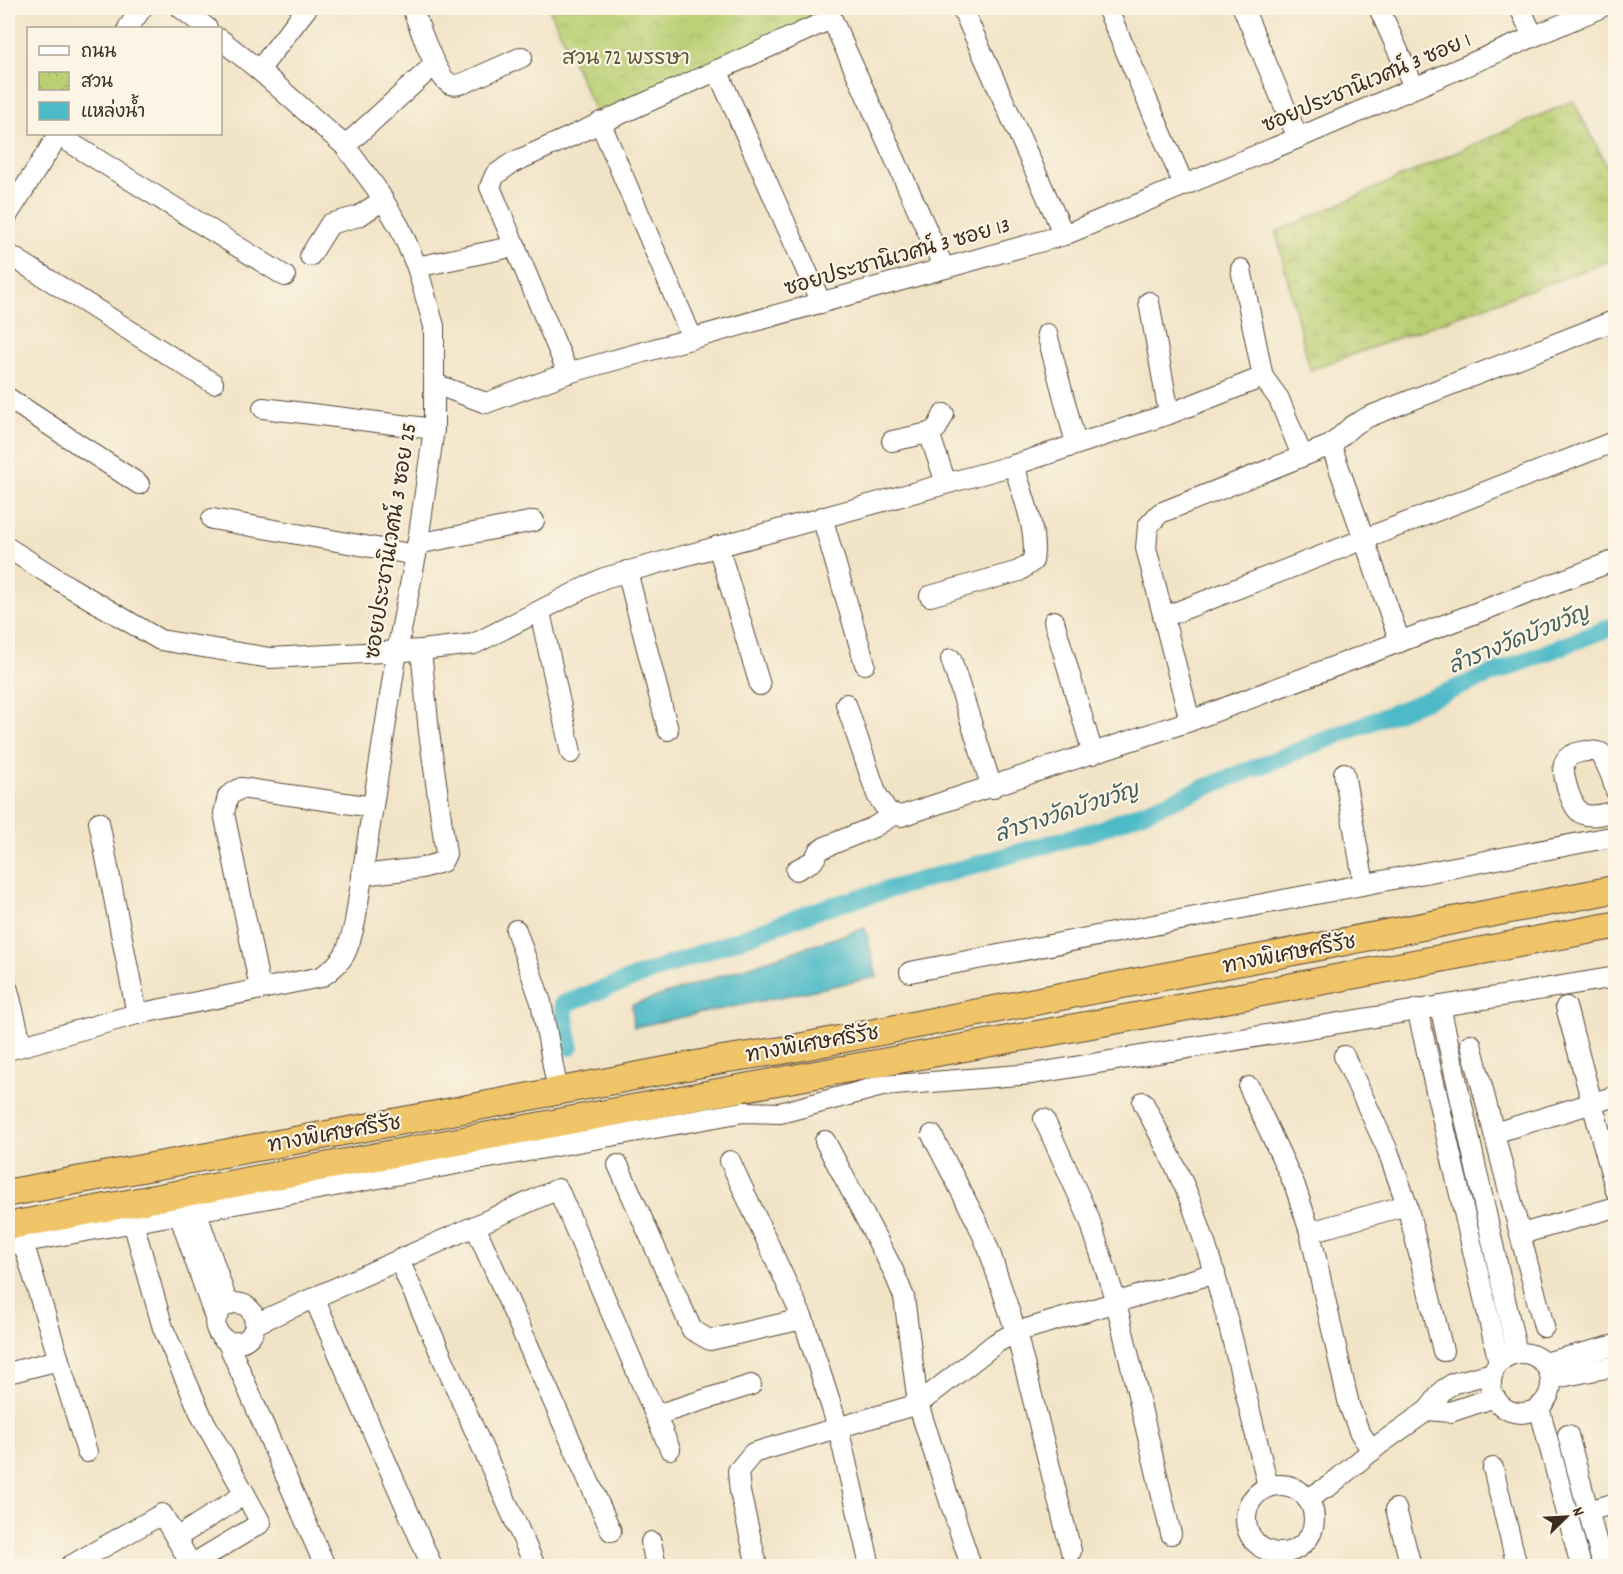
<svg xmlns="http://www.w3.org/2000/svg" width="1623" height="1574" font-family="Dekko,'Playpen Sans Thai',sans-serif">
<style>
.wetland{fill:url(#wetland-marsh);stroke:#7a7c48;stroke-width:1.5}
.park{fill:url(#park-crowns);stroke:#7a7c48;stroke-width:1.5}
.water{fill:#4dbac7;stroke:#447272;stroke-width:1.5}
.lines{fill:none;stroke-linecap:round;stroke-linejoin:round}
.canal{stroke:#4dbac7;stroke-width:18}
.minor-casing{stroke:#564637;stroke-width:22}
.highway-casing{stroke:#564637;stroke-width:29}
.minor{stroke:#fff;stroke-width:20}
.highway{stroke:#f0c469;stroke-width:27}
.labels{text-anchor:middle;stroke-width:4.5;stroke-linejoin:round;paint-order:stroke}
.park-label{font-size:21px;fill:#5b5333;stroke:#fcf5e5}
.street-label{font-size:21px;fill:#3b2a1e;stroke:#fcf5e5}
.water-label{font-size:22px;font-style:italic;fill:#415c59;stroke:#fcf5e5}
</style>
<defs>
<pattern id="wetland-marsh" width="20" height="14" patternUnits="userSpaceOnUse" patternTransform="scale(1.5)"><rect width="20" height="14" fill="#bacf73"/><path d="M1 5h8M5 5V1M11 12h8M15 12V8" fill="none" stroke="#a1b263"/></pattern>
<pattern id="park-crowns" width="20" height="18" patternUnits="userSpaceOnUse" patternTransform="scale(1.5)"><rect width="20" height="18" fill="#bacf73"/><path d="M2 6a3 3 0 1 1 6 0M12 15a3 3 0 1 1 6 0" fill="none" stroke="#a1b263"/></pattern>
</defs>
<rect width="100%" height="100%" fill="#fcf5e5"/>
<filter id="ink" filterUnits="userSpaceOnUse"><feTurbulence type="fractalNoise" baseFrequency=".0167" numOctaves="2"/><feDisplacementMap in="SourceGraphic" scale="12" xChannelSelector="R" yChannelSelector="G"/><feConvolveMatrix kernelMatrix="1 2 1 2 8 2 1 2 1" color-interpolation-filters="sRGB"/></filter>
<filter id="wash" filterUnits="userSpaceOnUse"><feTurbulence type="fractalNoise" baseFrequency=".008" numOctaves="4" result="noise"/><feDisplacementMap in="SourceGraphic" scale="24" xChannelSelector="R" yChannelSelector="G"/><feGaussianBlur stdDeviation="1.35" result="paint"/><feColorMatrix in="noise" values="0 0 0 0 0 0 0 0 0 0 0 0 0 0 0 0 0 1.4 0 .05"/><feComposite in="paint" operator="in"/></filter>
<g filter="url(#wash)">
<rect width="100%" height="100%" fill="#f1e3c6"/>
<path class="wetland" d="M1573,101L1615,182V259L1310,370L1276,232Z"/>
<path class="park" d="M549,8H828L834,21L600,122Z"/>
<path class="water" d="M865,928L877,977L634,1027L632,1005Z"/>
<g class="lines">
<path class="canal" d="M570,1047L563,1004L824,908L1098,830L1616,625"/>
</g>
</g>
<g filter="url(#ink)">
<g class="lines">
<defs>
<g id="minor">
<path d="M181,8L207,28"/>
<path d="M412,8C419,24 435,76 450,84C455,86 459,84 464,83L522,57"/>
<path d="M827,8L944,268"/>
<path d="M962,8L1064,235"/>
<path d="M1107,8L1184,185"/>
<path d="M1243,8L1298,138"/>
<path d="M1379,8L1414,87"/>
<path d="M1520,8L1533,36"/>
<path d="M128,28L142,8"/>
<path d="M259,70L307,8"/>
<path d="M717,70L821,303"/>
<path d="M600,122L692,338"/>
<path d="M58,135L285,276"/>
<path d="M345,146L435,64"/>
<path d="M8,214L59,134"/>
<path d="M8,254L213,383"/>
<path d="M310,256L330,224L359,216L383,200"/>
<path d="M417,267L516,246"/>
<path d="M1241,269L1263,377"/>
<path d="M1149,302L1169,414"/>
<path d="M1047,334L1076,444"/>
<path d="M568,373L490,187L495,175L512,163L831,19"/>
<path d="M435,384L486,403L568,373L1064,235L1298,138L1600,8"/>
<path d="M8,398L139,484"/>
<path d="M263,408L434,429"/>
<path d="M929,433L946,483"/>
<path d="M892,441L929,433L937,428L944,414"/>
<path d="M1331,445L1400,642"/>
<path d="M822,517L865,664"/>
<path d="M212,519L416,555"/>
<path d="M417,544L534,521"/>
<path d="M718,546L760,685"/>
<path d="M8,548L68,586L160,640L270,658L421,650L474,644L604,578L1014,465L1169,414L1263,377L1279,399L1302,456"/>
<path d="M627,571L668,730"/>
<path d="M930,596L1019,571L1033,561C1038,529 1022,495 1014,465"/>
<path d="M540,612L571,753"/>
<path d="M1164,617L1616,441"/>
<path d="M1054,621L1093,754"/>
<path d="M951,659L992,788"/>
<path d="M846,704L877,795L888,812L901,816L1190,721L1616,560"/>
<path d="M1190,721L1146,548L1148,526L1160,513L1331,445L1352,426L1368,417L1616,320"/>
<path d="M1344,773L1364,884"/>
<path d="M1616,791L1611,775L1601,753C1590,749 1568,751 1564,764C1562,775 1572,811 1583,814C1593,818 1606,813 1616,811"/>
<path d="M99,822L137,1014"/>
<path d="M796,870L813,861L819,851L825,847L874,827L893,815"/>
<path d="M362,875L422,868L442,862L446,854L429,732L421,650"/>
<path d="M516,930L541,1002L555,1076"/>
<path d="M910,972L1616,836"/>
<path d="M260,988L224,813L228,796L241,788L373,807"/>
<path d="M8,990L22,1046"/>
<path d="M1440,1006L1517,1353"/>
<path d="M1566,1007L1616,1191"/>
<path d="M1417,1009L1499,1363"/>
<path d="M1471,1044L1544,1327"/>
<path d="M8,1050L137,1014L321,977C346,960 348,951 355,922L397,651L416,555L434,429V326L417,267L400,228L376,188L345,146L259,70L220,39"/>
<path d="M1344,1056L1388,1151L1407,1205L1443,1351"/>
<path d="M1249,1087L1295,1186L1310,1232L1349,1405L1359,1431L1372,1451"/>
<path d="M1143,1102C1160,1136 1179,1170 1192,1205C1225,1296 1245,1393 1268,1486"/>
<path d="M1044,1119L1089,1218L1116,1302L1171,1534"/>
<path d="M1494,1133L1616,1096"/>
<path d="M932,1135L977,1222L989,1250L1016,1332L1071,1551"/>
<path d="M825,1141L893,1270L904,1297L918,1404L971,1566"/>
<path d="M730,1161L803,1319L838,1427L870,1566"/>
<path d="M618,1165L692,1330L710,1340L803,1319"/>
<path d="M196,1210L228,1305"/>
<path d="M179,1214L215,1318"/>
<path d="M133,1222L163,1328L202,1417L261,1523L191,1565"/>
<path d="M475,1226L611,1531"/>
<path d="M1310,1232L1407,1205"/>
<path d="M1521,1234L1616,1207"/>
<path d="M23,1242L87,1452"/>
<path d="M8,1245L743,1112L780,1113L882,1086L1032,1074L1616,977"/>
<path d="M399,1260L535,1566"/>
<path d="M314,1298L432,1566"/>
<path d="M255,1324L558,1189L670,1449"/>
<path d="M227,1341C261,1351 264,1302 234,1303C228,1304 222,1307 219,1313C211,1323 217,1335 227,1341L325,1566"/>
<circle cx="1521" cy="1383" r="30"/>
<path d="M1544,1363L1616,1345"/>
<path d="M8,1373L59,1360"/>
<path d="M1551,1379L1616,1366"/>
<path d="M1539,1407L1581,1566"/>
<path d="M1428,1410L1450,1412L1495,1397"/>
<path d="M656,1415L751,1385"/>
<path d="M1568,1435L1603,1566"/>
<path d="M1493,1468L1517,1566"/>
<circle cx="1280" cy="1519" r="34"/>
<path d="M1307,1499L1329,1486L1380,1444L1428,1410L1443,1390L1454,1383L1493,1373"/>
<path d="M1396,1509L1411,1566"/>
<path d="M1588,1511L1616,1503"/>
<path d="M176,1538L245,1494"/>
<path d="M651,1542L656,1566"/>
<path d="M70,1566L162,1514L192,1566"/>
<path d="M757,1566L740,1492L738,1471L753,1453L918,1404L996,1343L1016,1332L1215,1273"/>
</g>
<g id="highway">
<path d="M8,1193L439,1114L725,1059L785,1050L1616,889"/>
<path d="M8,1226L736,1089L1138,1016L1616,925"/>
</g>
</defs>
<use href="#minor" class="minor-casing"/>
<use href="#highway" class="highway-casing"/>
<use href="#minor" class="minor"/>
<use href="#highway" class="highway"/>
</g>
</g>
<g class="labels">
<g class="park-label">
<text x="626" y="64">สวน 72 พรรษา</text>
</g>
<g class="street-label">
<text transform="translate(1366 82) rotate(-23)" y="7">ซอยประชานิเวศน์ 3 ซอย 1</text>
<text transform="translate(897 256) rotate(-16)" y="7">ซอยประชานิเวศน์ 3 ซอย 13</text>
<text transform="translate(390 541) rotate(-81)" y="7">ซอยประชานิเวศน์ 3 ซอย 25</text>
<text transform="translate(1289 953) rotate(-11)" y="7">ทางพิเศษศรีรัช</text>
<text transform="translate(812 1043) rotate(-10)" y="7">ทางพิเศษศรีรัช</text>
<text transform="translate(334 1133) rotate(-10)" y="7">ทางพิเศษศรีรัช</text>
</g>
<g class="water-label">
<text transform="translate(1518 638) rotate(-22)" y="8">ลำรางวัดบัวขวัญ</text>
<text transform="translate(1066 811) rotate(-18)" y="8">ลำรางวัดบัวขวัญ</text>
</g>
</g>
<rect width="1623" height="1574" fill="none" stroke="#fcf5e5" stroke-width="30"/>
<rect x="27" y="27" width="195" height="108" fill="#fcf5e5" stroke="#afa495" stroke-width="1.5"/>
<rect x="39" y="46" width="30" height="9" fill="#ffffff" stroke="#afa495" stroke-width="1.5"/>
<text x="81" y="57" font-size="18" fill="#3b2a1e">ถนน</text>
<rect x="39" y="72" width="30" height="18" fill="url(#park-crowns)" stroke="#afa495" stroke-width="1.5"/>
<text x="81" y="87" font-size="18" fill="#3b2a1e">สวน</text>
<rect x="39" y="102" width="30" height="18" fill="#4dbac7" stroke="#afa495" stroke-width="1.5"/>
<text x="81" y="117" font-size="18" fill="#3b2a1e">แหล่งน้ำ</text>
<g transform="translate(1566 1517) rotate(66)" stroke="#fcf5e5" stroke-width="4.5" paint-order="stroke">
<path d="M0-4.5L10 22L0 15L-10 22Z" fill="#3b2a1e"/>
<text y="-9" font-size="16" font-weight="bold" text-anchor="middle" fill="#3b2a1e">N</text>
</g>
</svg>
